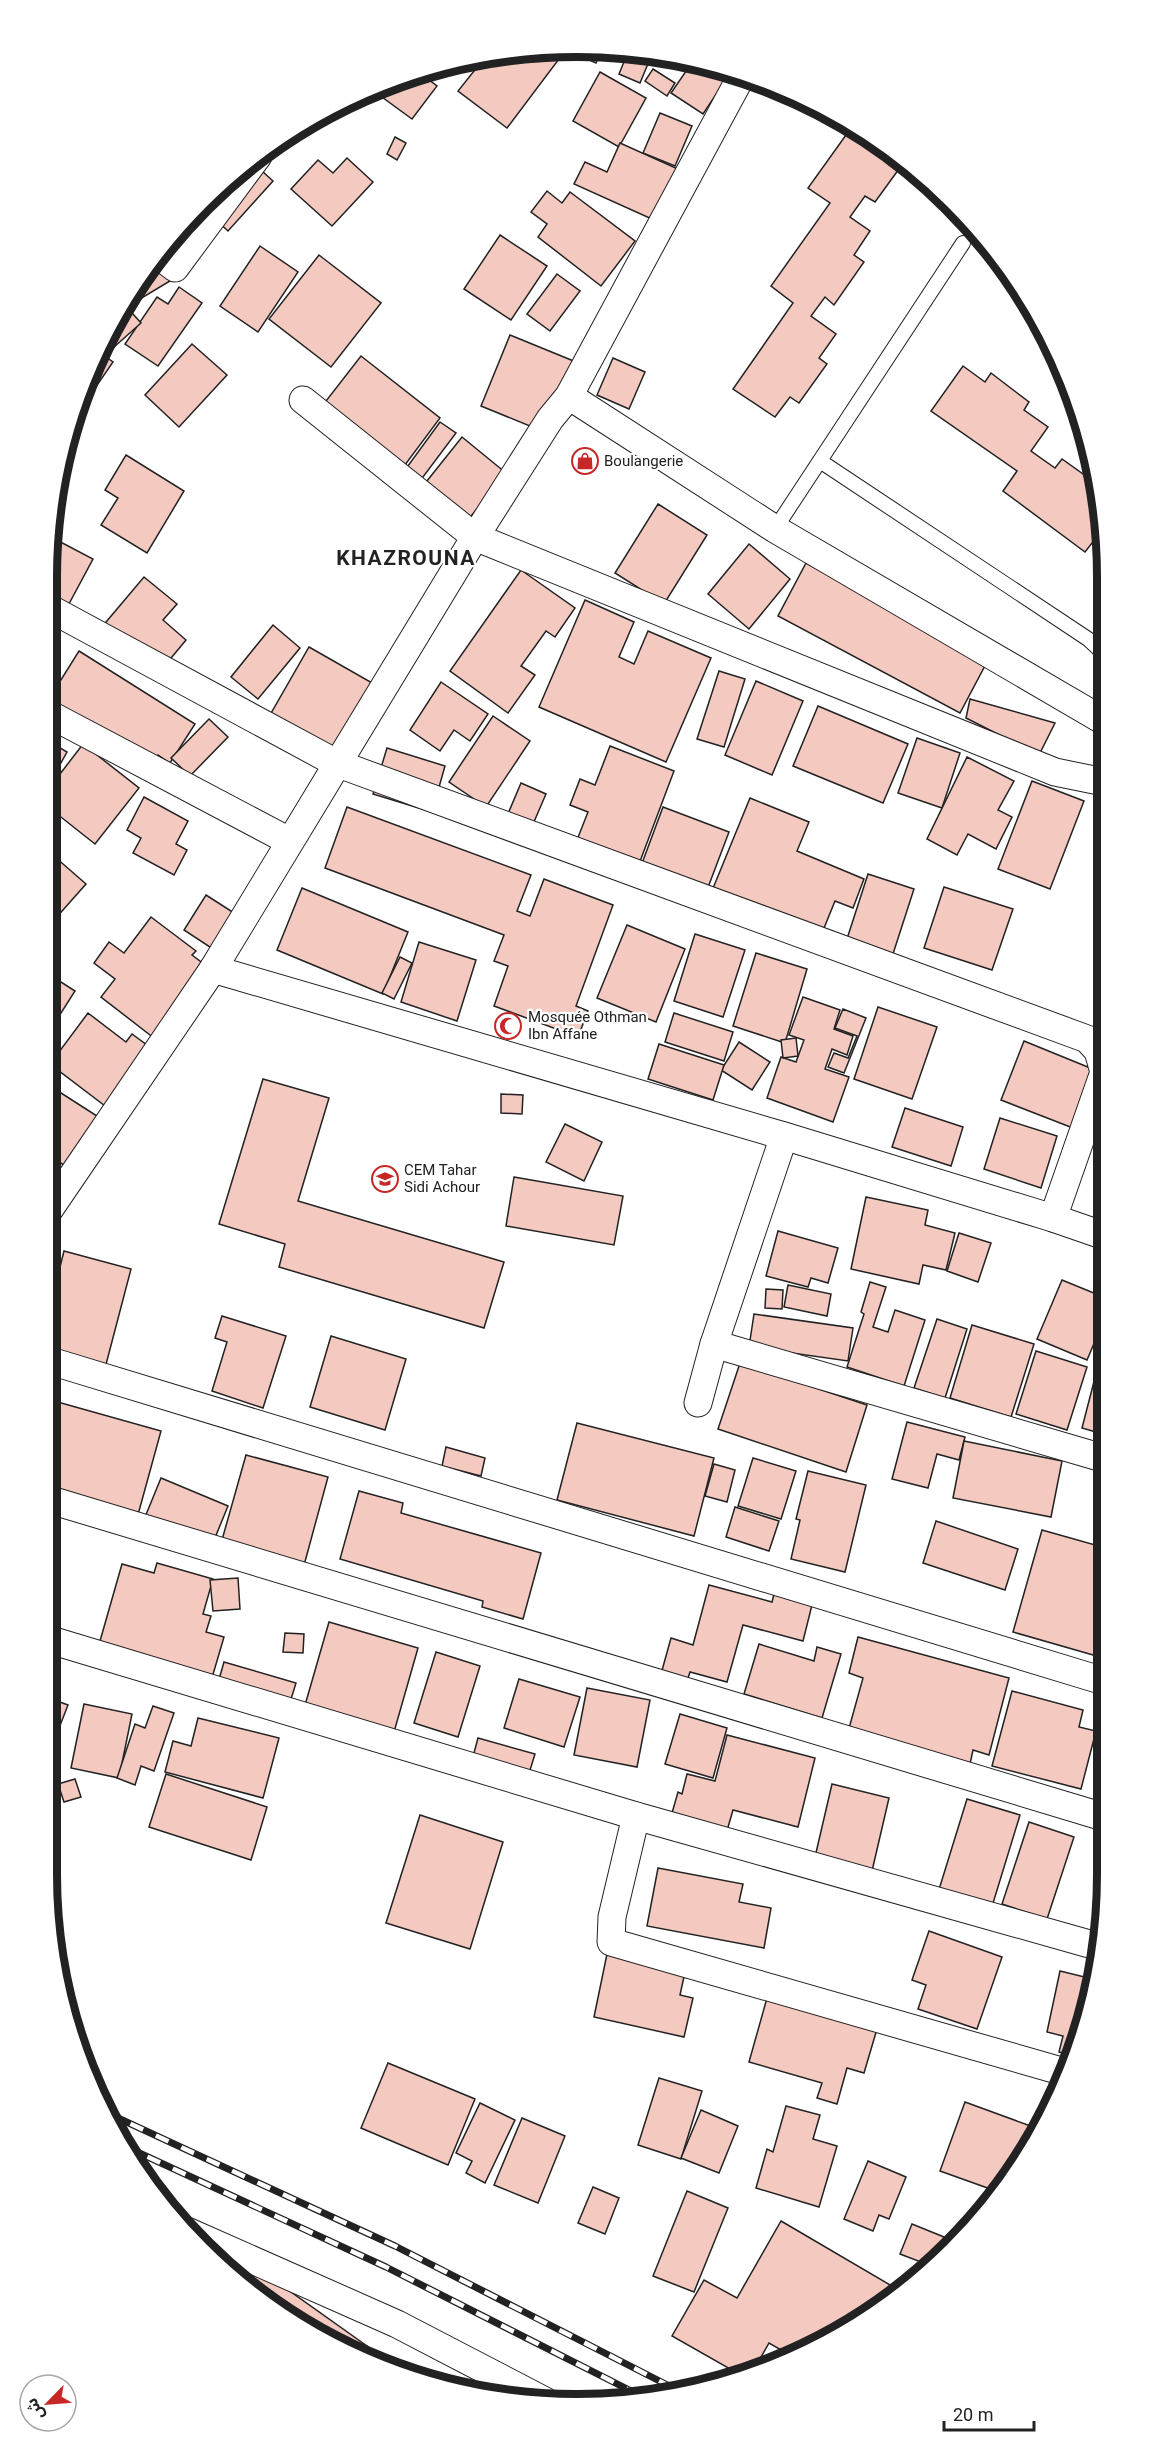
<svg xmlns="http://www.w3.org/2000/svg" width="1154" height="2451" font-family="Roboto,'Noto Sans Arabic',sans-serif">
<style>
.building{fill:#f3c9c0;stroke:#222;stroke-width:1.5}
.lines{fill:none;stroke-linecap:round;stroke-linejoin:round}
.service-casing{stroke:#222;stroke-width:16}
.minor-casing{stroke:#222;stroke-width:29}
.service{stroke:#fff;stroke-width:14}
.minor{stroke:#fff;stroke-width:27}
.rail-casing{stroke:#222;stroke-width:7}
.rail{stroke:#fff;stroke-width:4.5;stroke-dasharray:14;stroke-linecap:butt}
.labels{text-anchor:middle;stroke-width:4.5;stroke-linejoin:round;paint-order:stroke}
.poi-label{font-size:15px;fill:#222;stroke:#fff;text-anchor:start}
.district-label{font-size:21px;font-weight:bold;letter-spacing:1.5px;fill:#222;stroke:#fff}
.rim{fill:none;stroke:#222;stroke-width:8}
</style>
<rect width="100%" height="100%" fill="#fff"/>
<g class="building">
<path d="M573,47H577L602,49L596,63L571,52Z"/>
<path d="M546,50L559,59L507,128L458,91L486,56Z"/>
<path d="M628,52L652,54L640,83L619,74Z"/>
<path d="M681,57L731,72L703,114L671,93L691,64Z"/>
<path d="M653,69L675,83L667,96L645,81Z"/>
<path d="M600,72L646,98L619,147L573,121Z"/>
<path d="M420,73L437,86L412,119L371,89Z"/>
<path d="M660,113L692,126L675,166L643,153Z"/>
<path d="M851,128L896,154L904,162L875,202L865,196L850,217L870,231L854,255L864,262L834,305L825,297L811,316L836,334L819,358L827,364L799,403L790,397L775,417L733,389L793,303L771,286L830,203L808,188Z"/>
<path d="M395,137L406,143L397,160L387,154Z"/>
<path d="M620,143L678,169L654,220L574,184L585,162L607,172Z"/>
<path d="M347,158L373,182L332,226L291,189L318,160L333,173Z"/>
<path d="M251,161L273,181L228,231L200,205Z"/>
<path d="M547,191L562,203L570,192L635,241L601,286L538,237L547,224L531,212Z"/>
<path d="M199,205L209,214L177,252L167,244Z"/>
<path d="M500,235L547,266L511,320L464,289Z"/>
<path d="M260,246L298,272L258,332L220,306Z"/>
<path d="M319,255L381,303L331,367L269,319Z"/>
<path d="M156,258L170,281L140,299L133,287Z"/>
<path d="M557,274L580,291L550,331L527,314Z"/>
<path d="M179,287L202,303L158,366L125,344L157,297L168,304Z"/>
<path d="M124,304L141,323L104,356L99,351Z"/>
<path d="M510,335L576,362L547,433L481,406Z"/>
<path d="M192,344L227,375L179,427L145,395Z"/>
<path d="M99,352L113,362L73,420L87,374Z"/>
<path d="M361,356L440,418L399,473L319,410Z"/>
<path d="M613,358L645,372L629,409L597,395Z"/>
<path d="M963,366L985,382L991,373L1029,402L1024,410L1048,427L1031,451L1055,468L1062,459L1097,484L1099,495L1097,498L1101,502L1103,507V529L1085,552L1003,491L1017,471L931,411Z"/>
<path d="M440,422L456,433L417,485L402,474Z"/>
<path d="M462,437L506,473L459,531L415,496Z"/>
<path d="M126,455L184,491L147,553L101,525L118,498L105,490Z"/>
<path d="M658,504L707,535L664,604L615,573Z"/>
<path d="M51,537L93,559L63,615L47,606V577Z"/>
<path d="M749,544L790,579L749,629L708,594Z"/>
<path d="M806,563L988,660L960,713L778,616Z"/>
<path d="M521,570L575,608L555,637L546,631L521,666L535,675L508,713L450,671Z"/>
<path d="M144,577L177,604L163,620L186,640L157,675L101,628Z"/>
<path d="M585,600L634,622L619,657L634,664L648,631L711,658L666,762L539,707Z"/>
<path d="M273,625L300,648L258,699L231,677Z"/>
<path d="M47,639L60,646L47,670Z"/>
<path d="M309,647L381,688L337,764L266,722Z"/>
<path d="M79,651L195,724L170,763L158,755L148,771L47,702Z"/>
<path d="M719,671L745,679L724,747L697,739Z"/>
<path d="M756,681L803,701L772,775L725,755Z"/>
<path d="M441,682L488,714L470,741L454,730L440,751L410,730Z"/>
<path d="M970,699L1055,723L1039,755L966,718Z"/>
<path d="M818,706L908,744L883,803L793,766Z"/>
<path d="M493,716L530,741L486,807L449,782Z"/>
<path d="M209,719L228,737L190,776L171,758Z"/>
<path d="M917,738L960,753L942,808L898,793Z"/>
<path d="M47,740L67,752L47,788Z"/>
<path d="M83,744L139,788L95,844L47,806V791Z"/>
<path d="M610,746L674,771L639,864L577,840L588,812L570,805L580,779L595,785Z"/>
<path d="M387,748L445,766L432,812L373,794Z"/>
<path d="M967,757L1014,781L998,810L1012,817L996,849L968,834L957,855L927,839Z"/>
<path d="M1032,781L1084,801L1050,889L998,869Z"/>
<path d="M521,783L546,794L524,845L499,835Z"/>
<path d="M144,797L188,821L176,844L187,850L174,875L133,853L141,838L127,830Z"/>
<path d="M750,798L809,822L797,851L864,879L853,908L835,901L820,938L709,898Z"/>
<path d="M347,807L531,875L517,911L530,916L544,879L613,905L576,1006L588,1011L578,1037L494,1006L508,966L494,961L504,935L325,868Z"/>
<path d="M663,807L729,832L707,890L641,866Z"/>
<path d="M47,850L86,884L47,928Z"/>
<path d="M868,874L914,889L891,960L845,945Z"/>
<path d="M944,887L1013,909L992,970L924,948Z"/>
<path d="M302,888L408,932L383,994L277,950Z"/>
<path d="M206,895L245,920L222,955L184,930Z"/>
<path d="M151,917L196,951L192,955L213,971L159,1042L101,997L115,979L94,963L109,942L124,953Z"/>
<path d="M627,925L685,949L656,1022L597,998Z"/>
<path d="M695,934L745,950L723,1017L674,1001Z"/>
<path d="M419,942L476,960L457,1021L401,1002Z"/>
<path d="M756,953L807,969L785,1043L733,1026Z"/>
<path d="M400,957L412,963L394,999L382,993Z"/>
<path d="M47,973L75,991L47,1035Z"/>
<path d="M803,997L840,1010L834,1029L853,1036L847,1055L832,1049L825,1069L849,1077L833,1122L767,1098L781,1057L796,1062L804,1040L789,1035Z"/>
<path d="M878,1007L937,1027L912,1099L854,1079Z"/>
<path d="M843,1009L866,1018L844,1073L828,1067L834,1053L848,1058L857,1036L835,1028Z"/>
<path d="M88,1013L126,1042L132,1034L155,1051L113,1112L50,1064Z"/>
<path d="M674,1013L733,1032L724,1061L665,1042Z"/>
<path d="M796,1038L798,1056L783,1058L781,1040Z"/>
<path d="M1024,1041L1100,1072L1078,1130L1001,1100Z"/>
<path d="M739,1042L770,1062L752,1090L721,1070Z"/>
<path d="M659,1044L724,1065L713,1100L648,1079Z"/>
<path d="M263,1079L329,1098L298,1201L504,1262L484,1328L279,1267L285,1244L219,1224Z"/>
<path d="M47,1084L111,1125L79,1175L47,1154Z"/>
<path d="M501,1094L523,1095L522,1114L501,1113Z"/>
<path d="M905,1108L963,1127L951,1166L892,1147Z"/>
<path d="M1000,1118L1057,1136L1041,1188L984,1169Z"/>
<path d="M565,1124L602,1142L584,1181L546,1162Z"/>
<path d="M48,1176L63,1194L47,1205V1177Z"/>
<path d="M514,1177L623,1196L614,1245L506,1226Z"/>
<path d="M1105,1183V1218L1096,1215Z"/>
<path d="M866,1197L928,1210L925,1225L955,1233L946,1270L923,1265L919,1284L851,1269Z"/>
<path d="M778,1231L838,1248L828,1283L811,1278L808,1287L766,1276Z"/>
<path d="M959,1233L991,1243L978,1282L947,1271Z"/>
<path d="M64,1251L131,1269L104,1372L47,1357V1302L51,1303Z"/>
<path d="M1062,1280L1106,1298V1315L1087,1360L1037,1339Z"/>
<path d="M870,1282L886,1287L873,1327L888,1332L895,1310L925,1320L904,1386L847,1367L864,1314L861,1312Z"/>
<path d="M788,1285L831,1294L827,1316L784,1307Z"/>
<path d="M766,1289L783,1290L782,1309L765,1308Z"/>
<path d="M754,1314L853,1328L848,1361L749,1347Z"/>
<path d="M222,1316L286,1336L263,1408L212,1391L227,1342L215,1338Z"/>
<path d="M937,1319L967,1329L945,1398L914,1388Z"/>
<path d="M972,1325L1034,1344L1011,1417L950,1398Z"/>
<path d="M331,1336L406,1359L385,1430L310,1407Z"/>
<path d="M1036,1351L1087,1367L1067,1430L1016,1414Z"/>
<path d="M740,1363L867,1405L846,1472L718,1429Z"/>
<path d="M1098,1366L1106,1368V1435L1082,1428Z"/>
<path d="M47,1399L161,1431L136,1522L47,1497Z"/>
<path d="M907,1422L965,1437L959,1460L937,1454L928,1488L892,1479Z"/>
<path d="M577,1423L714,1458L694,1536L557,1500Z"/>
<path d="M964,1441L1062,1461L1051,1517L953,1498Z"/>
<path d="M446,1447L485,1458L481,1476L442,1466Z"/>
<path d="M246,1455L328,1477L303,1569L220,1547Z"/>
<path d="M753,1458L796,1471L781,1519L738,1506Z"/>
<path d="M714,1464L735,1470L727,1502L705,1496Z"/>
<path d="M808,1471L866,1485L845,1572L791,1559L800,1520L796,1519Z"/>
<path d="M161,1478L228,1506L210,1550L143,1522Z"/>
<path d="M359,1491L403,1503L401,1513L541,1553L523,1619L482,1607L483,1601L340,1559Z"/>
<path d="M735,1507L779,1521L769,1551L726,1537Z"/>
<path d="M936,1521L1018,1549L1005,1590L923,1563Z"/>
<path d="M1042,1530L1106,1548L1107,1659L1013,1632Z"/>
<path d="M157,1563L213,1579L203,1614L211,1616L206,1632L224,1637L209,1688L96,1655L122,1564L154,1573Z"/>
<path d="M238,1578L240,1609L213,1611L210,1580Z"/>
<path d="M709,1585L772,1602L774,1594L812,1605L803,1641L743,1625L727,1682L690,1672L687,1681L661,1674L671,1638L693,1645Z"/>
<path d="M329,1622L418,1648L390,1746L301,1719Z"/>
<path d="M285,1633L304,1634L303,1653L283,1652Z"/>
<path d="M858,1637L1009,1678L989,1755L973,1750L970,1764L848,1732L863,1678L849,1673Z"/>
<path d="M759,1644L814,1661L817,1647L841,1654L822,1718L744,1694Z"/>
<path d="M436,1652L480,1666L458,1737L414,1723Z"/>
<path d="M224,1662L296,1683L287,1712L216,1690Z"/>
<path d="M519,1679L580,1697L564,1747L504,1728Z"/>
<path d="M47,1686L53,1688L49,1698L68,1705L47,1759Z"/>
<path d="M587,1688L650,1700L637,1767L574,1755Z"/>
<path d="M1012,1691L1083,1710L1079,1727L1096,1731L1081,1789L992,1766Z"/>
<path d="M84,1704L132,1714L119,1778L71,1768Z"/>
<path d="M153,1706L174,1713L154,1771L141,1766L135,1785L117,1778L135,1724L145,1728Z"/>
<path d="M680,1714L727,1728L713,1778L665,1764Z"/>
<path d="M198,1718L279,1738L263,1798L165,1772L173,1741L191,1746Z"/>
<path d="M1107,1725V1755L1098,1752Z"/>
<path d="M727,1735L815,1758L798,1827L733,1810L726,1834L670,1820L678,1792L682,1794L687,1774L715,1781Z"/>
<path d="M478,1738L535,1754L527,1780L471,1764Z"/>
<path d="M166,1774L267,1807L251,1860L149,1827Z"/>
<path d="M75,1779L81,1797L64,1802L58,1784Z"/>
<path d="M832,1784L889,1798L872,1871L815,1857Z"/>
<path d="M967,1799L1020,1815L990,1913L937,1896Z"/>
<path d="M420,1815L503,1842L470,1949L386,1923Z"/>
<path d="M1029,1822L1074,1837L1047,1919L1002,1904Z"/>
<path d="M658,1868L743,1884L739,1902L771,1908L764,1948L647,1926Z"/>
<path d="M929,1931L1002,1957L977,2029L918,2009L926,1985L912,1980Z"/>
<path d="M607,1954L685,1972L680,1995L693,1998L684,2037L594,2017Z"/>
<path d="M1060,1971L1097,1980L1074,2056L1059,2052L1063,2036L1047,2032Z"/>
<path d="M767,1998L877,2029L864,2073L847,2068L837,2104L817,2098L822,2083L749,2062Z"/>
<path d="M388,2063L475,2099L448,2165L361,2128Z"/>
<path d="M659,2078L702,2091L681,2159L638,2145Z"/>
<path d="M965,2102L1036,2128L996,2191L940,2171Z"/>
<path d="M480,2103L515,2120L485,2183L466,2173L472,2161L456,2153Z"/>
<path d="M786,2106L820,2115L813,2139L837,2146L819,2207L756,2188L767,2149L773,2152Z"/>
<path d="M701,2110L738,2126L719,2173L681,2158Z"/>
<path d="M522,2118L565,2136L538,2203L494,2185Z"/>
<path d="M868,2161L906,2177L889,2219L879,2215L873,2231L844,2219Z"/>
<path d="M593,2187L619,2198L605,2234L578,2223Z"/>
<path d="M687,2191L728,2208L694,2292L653,2276Z"/>
<path d="M781,2221L897,2289L842,2334L788,2354L769,2343L756,2366L737,2373L672,2336L704,2280L737,2298Z"/>
<path d="M912,2224L944,2237L937,2256L926,2264L900,2254Z"/>
<path d="M246,2260L391,2363L312,2334L237,2272Z"/>
</g>
<g class="lines">
<defs>
<g id="service">
<path d="M820,461L1088,639L1103,653"/>
<path d="M775,529L963,243"/>
</g>
<g id="minor">
<path d="M158,255L175,268L258,156"/>
<path d="M569,396L775,529L1104,721"/>
<path d="M303,400L475,537L1055,772L1104,782"/>
<path d="M47,607L336,763L1087,1039L1098,1051L1104,1072L1053,1218"/>
<path d="M47,713L289,841"/>
<path d="M213,969L784,1136L1053,1218L1105,1236"/>
<path d="M47,1213L213,969L475,537L550,419L569,396L742,75"/>
<path d="M714,1344L1106,1459"/>
<path d="M47,1360L1107,1682"/>
<path d="M698,1403L714,1344L784,1136"/>
<path d="M47,1499L1107,1818"/>
<path d="M47,1639L636,1816L1100,1947"/>
<path d="M636,1816L612,1917L611,1942L1068,2073"/>
<path d="M187,2231L397,2324L545,2401"/>
</g>
</defs>
<use href="#service" class="service-casing"/>
<use href="#minor" class="minor-casing"/>
<use href="#service" class="service"/>
<use href="#minor" class="minor"/>
<defs>
<g id="rail">
<path d="M105,2112L395,2246L683,2393"/>
<path d="M122,2145L386,2267L645,2398"/>
</g>
</defs>
<use href="#rail" class="rail-casing"/>
<use href="#rail" class="rail"/>
</g>
<defs>
<symbol id="shop-ring" viewBox="-11 -11 22 22"><circle r="9.5" fill="#fff" stroke="#c62828" stroke-width="1.5"/><path d="M-5-2.5h2.3a2.7 3.5 0 0 1 5.4 0H5L5.5 6h-11ZM-1.5-2.5h3a1.5 2.3 0 0 0-3 0Z" fill="#c62828"/></symbol>
<symbol id="mosque-ring" viewBox="-11 -11 22 22"><circle r="9.5" fill="#fff" stroke="#c62828" stroke-width="1.5"/><path d="M3.5-4.9A6 6 0 1 0 3.5 4.9A5 5 0 1 1 3.5-4.9Z" fill="#c62828"/></symbol>
<symbol id="school-ring" viewBox="-11 -11 22 22"><circle r="9.5" fill="#fff" stroke="#c62828" stroke-width="1.5"/><path d="M0-5L7-2L0 1L-7-2ZM-4 1L0 2.5L4 1V4Q0 6-4 4Z" fill="#c62828"/></symbol>
</defs>
<g fill-rule="evenodd">
<use href="#shop-ring" x="570" y="446" width="30" height="30"/>
<use href="#mosque-ring" x="493" y="1011" width="30" height="30"/>
<use href="#school-ring" x="370" y="1164" width="30" height="30"/>
</g>
<g class="labels">
<g class="poi-label">
<text x="604" y="466">Boulangerie</text>
<text x="528" y="1022">Mosquée Othman<tspan x="528" dy="17">Ibn Affane</tspan></text>
<text x="404" y="1175">CEM Tahar<tspan x="404" dy="17">Sidi Achour</tspan></text>
</g>
<g class="district-label">
<text x="406" y="565">KHAZROUNA</text>
</g>
</g>
<path d="M0 0H1154V2451H0ZM577 57H577A520 520 0 0 1 1097 577V1874A520 520 0 0 1 577 2394H577A520 520 0 0 1 57 1874V577A520 520 0 0 1 577 57Z" fill="#fff" fill-rule="evenodd"/>
<path class="rim" d="M577 57H577A520 520 0 0 1 1097 577V1874A520 520 0 0 1 577 2394H577A520 520 0 0 1 57 1874V577A520 520 0 0 1 577 57Z"/>
<g transform="translate(48 2403) rotate(245)"><circle r="28" fill="#ffffff" stroke="#a7a7a7" stroke-width="1.5"/>
<path d="M0-4.5L10 22L0 15L-10 22Z" fill="#c62828"/>
<text y="-9" font-size="16" font-weight="bold" text-anchor="middle" fill="#222222">ش</text>
</g>
<path d="M944 2421v9h90v-9" fill="none" stroke="#222222" stroke-width="3"/>
<text x="953" y="2421" font-size="18" fill="#222222" stroke="#ffffff" stroke-width="4.5" paint-order="stroke">20 m</text>
</svg>
